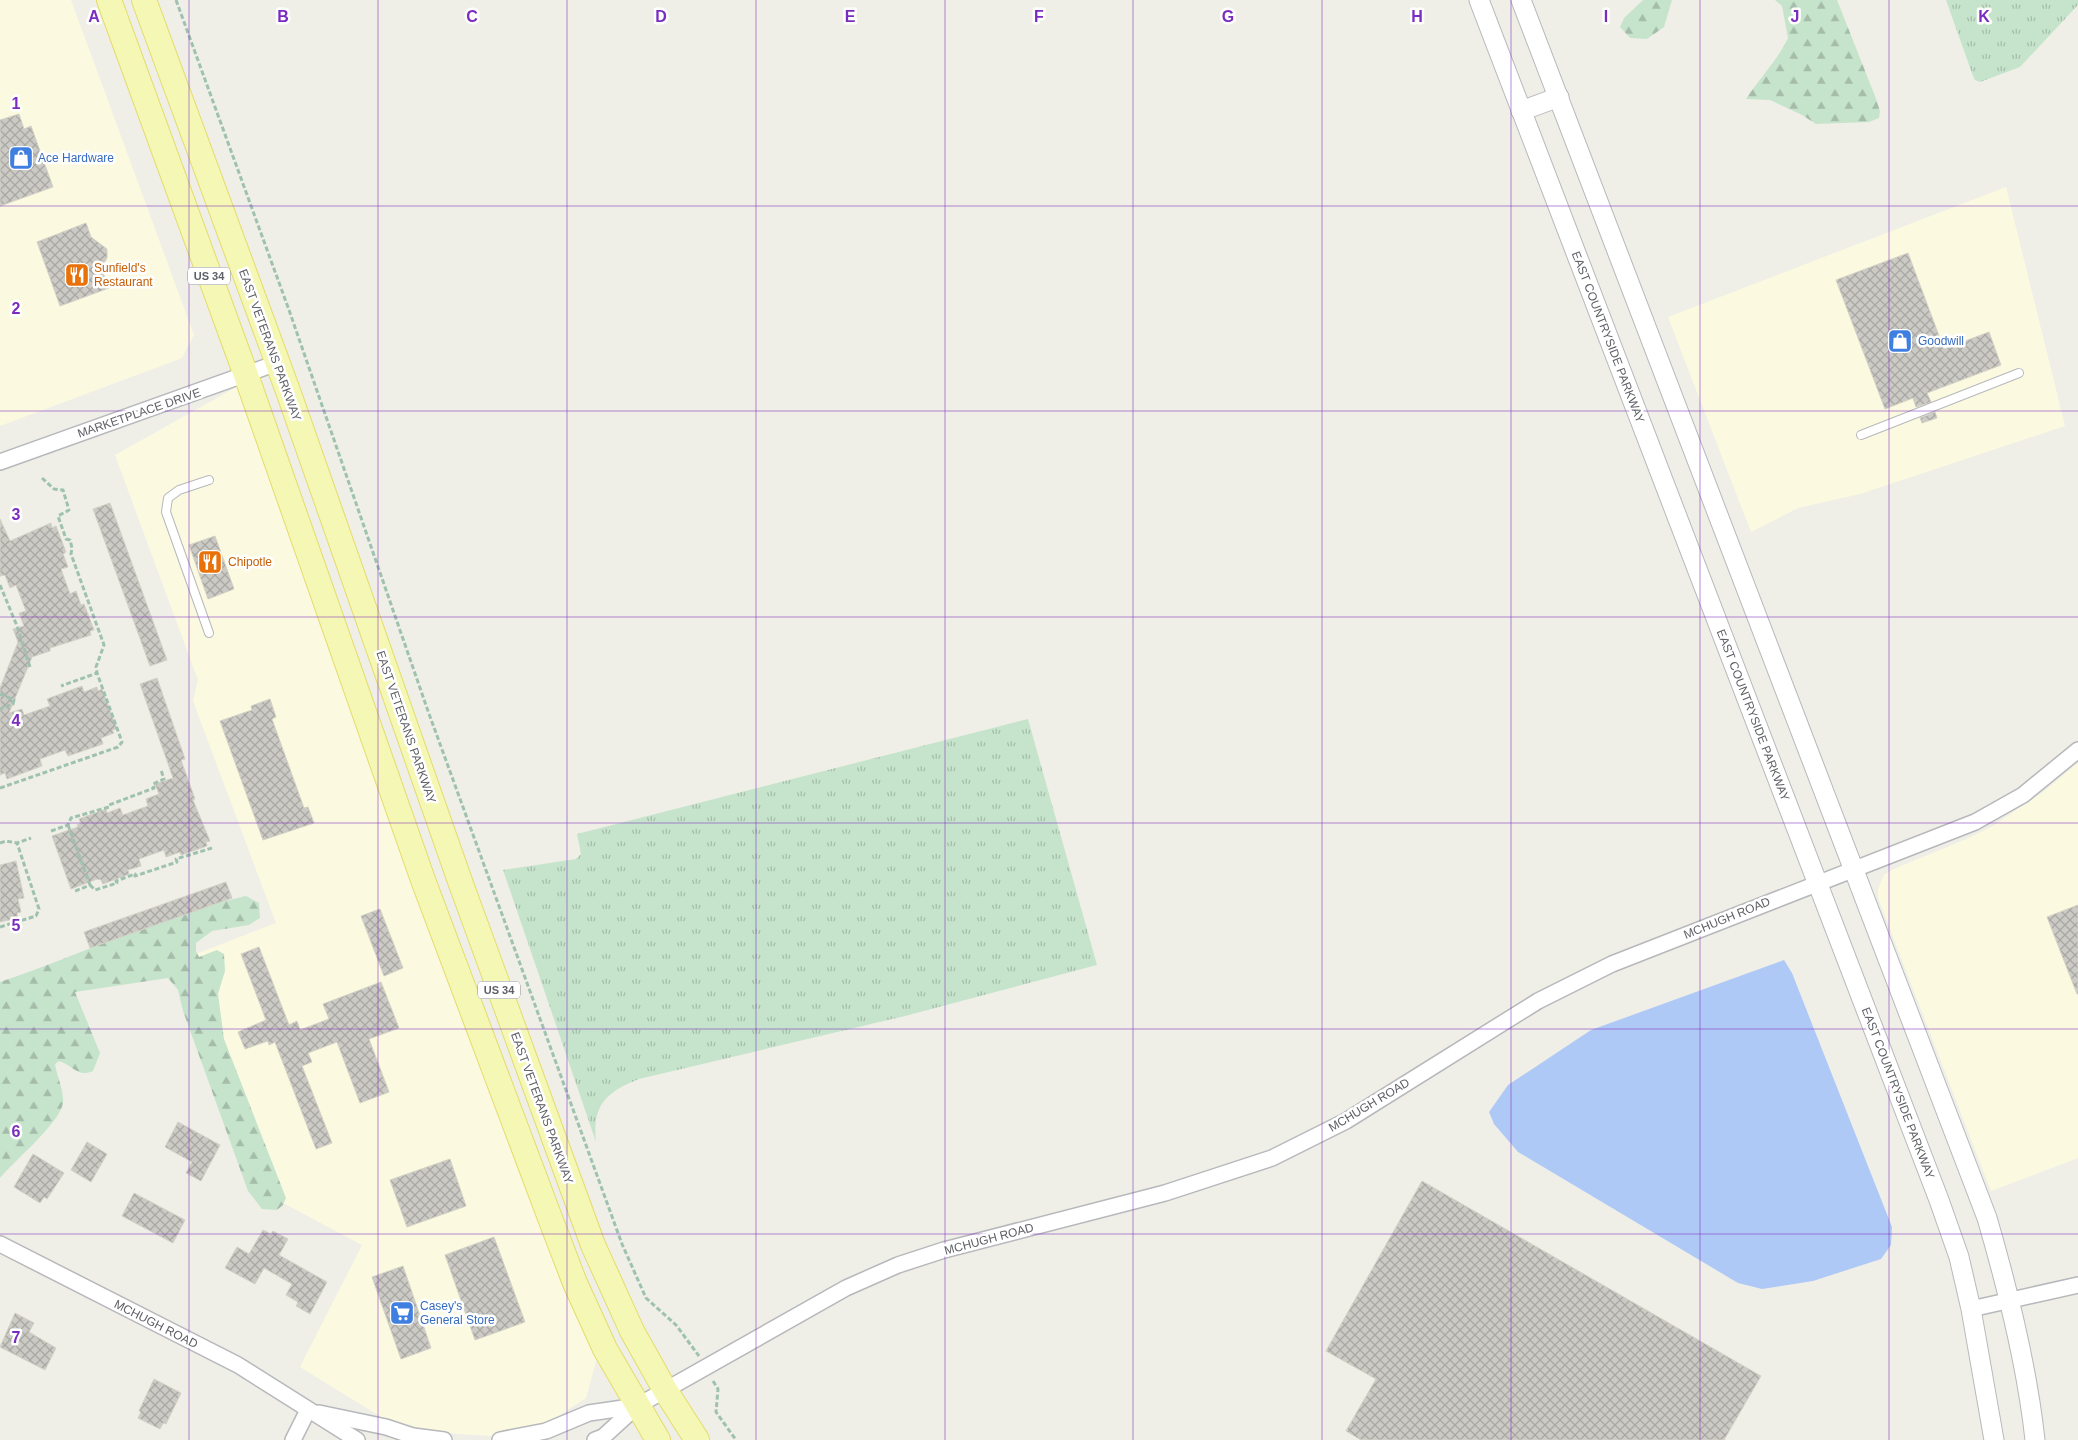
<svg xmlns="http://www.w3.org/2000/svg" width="2078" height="1440" font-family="Arial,sans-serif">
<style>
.commercial{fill:#fbfae0}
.grass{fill:url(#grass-tufts)}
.forest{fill:url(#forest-firs)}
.water{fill:#afc9f7}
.building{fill:url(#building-cross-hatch);stroke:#d4d2c6}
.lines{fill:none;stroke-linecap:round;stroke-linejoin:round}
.service-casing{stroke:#b7b8bc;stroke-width:10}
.minor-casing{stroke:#b7b8bc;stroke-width:18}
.tertiary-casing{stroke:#b7b8bc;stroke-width:21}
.primary-casing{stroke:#e5db6b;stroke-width:26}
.path{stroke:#9fc2b0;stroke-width:3;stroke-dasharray:5 2.5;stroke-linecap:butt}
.service{stroke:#fff;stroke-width:8}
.minor{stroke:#fff;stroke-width:15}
.tertiary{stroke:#fff;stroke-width:19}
.primary{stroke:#f5f8b4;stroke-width:24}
.grid{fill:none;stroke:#7b2cbf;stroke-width:1;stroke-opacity:0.55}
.labels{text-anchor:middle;stroke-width:5;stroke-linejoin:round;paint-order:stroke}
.shield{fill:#fff;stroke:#8f9094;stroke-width:1}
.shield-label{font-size:11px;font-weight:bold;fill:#5f6066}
.shop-label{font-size:12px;fill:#366cbe;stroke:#fff;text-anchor:start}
.food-label{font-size:12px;fill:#c56008;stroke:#fff;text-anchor:start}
.street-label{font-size:12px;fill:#5f6066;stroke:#fff}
.grid-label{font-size:16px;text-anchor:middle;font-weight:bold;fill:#7b2cbf;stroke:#fff;stroke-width:5;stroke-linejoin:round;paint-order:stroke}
</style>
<defs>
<pattern id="grass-tufts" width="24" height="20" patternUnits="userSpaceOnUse" patternTransform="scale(1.25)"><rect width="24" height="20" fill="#c6e4cc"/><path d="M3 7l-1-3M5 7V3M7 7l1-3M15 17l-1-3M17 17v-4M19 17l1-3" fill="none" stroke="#a4bca9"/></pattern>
<pattern id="forest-firs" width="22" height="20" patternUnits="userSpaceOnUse" patternTransform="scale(1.25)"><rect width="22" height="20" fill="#c6e4cc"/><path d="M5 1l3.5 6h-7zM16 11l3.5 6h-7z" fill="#a4bca9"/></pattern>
<pattern id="building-cross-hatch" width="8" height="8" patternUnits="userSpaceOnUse" patternTransform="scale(1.25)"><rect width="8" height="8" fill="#cbcac4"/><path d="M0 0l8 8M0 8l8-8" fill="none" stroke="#a8a7a3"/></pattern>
</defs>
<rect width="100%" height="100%" fill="#efefe7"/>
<g class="commercial">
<path d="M0,0H71L194,335L182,358L0,426Z"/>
<path d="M2006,187L2065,426L1860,494L1798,508L1751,532L1668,317Z"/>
<path d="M242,384L598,1354L586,1398L547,1423L493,1436L443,1433L386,1420L300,1367L362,1245L272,1197L183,959L276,923L193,701L198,680L115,455Z"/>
<path d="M2078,763V1158L1991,1191L1878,898V889L1884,875L1894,869L1969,838L1993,826L2043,792Z"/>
</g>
<g class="grass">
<path d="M1946,0H2078V5L2020,67L1980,82L1975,80L1973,76Z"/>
<path d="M1028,719L1097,965L905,1016L639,1079C607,1092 592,1104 596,1142L503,870L576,859L581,854L577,834Z"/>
</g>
<g class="forest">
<path d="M1643,0H1672L1664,27L1647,39L1630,38L1620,27L1624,18Z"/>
<path d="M1775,0H1837L1875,96L1880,111L1879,118L1869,122L1816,124L1802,115L1770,100L1746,99C1760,78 1777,61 1788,38L1782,6Z"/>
<path d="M246,896L259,903L260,918L249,925L212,931L196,943V951L199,957L217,950L224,954L225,971L218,994L224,1039L286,1198L283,1205L277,1210L262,1209L248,1191L183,1011L178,990L168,978L75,992L100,1053L93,1071C77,1078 73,1065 59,1061L55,1064C57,1077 64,1090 63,1103C60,1123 14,1161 0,1178V982C82,955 161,914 246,896Z"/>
</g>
<path class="water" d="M1784,960L1792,973L1892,1227L1891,1245L1881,1259L1813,1281L1762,1289L1738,1283L1518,1152L1494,1124L1489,1112L1508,1085L1591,1030Z"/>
<g class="building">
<path d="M19,114L24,129L31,126L53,187L0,206V120Z"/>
<path d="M86,223L91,237L107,249V258L101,268L109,288L60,306L37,242Z"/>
<path d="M1908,253L1944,349L1989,332L2001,365L1927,393L1931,402L1916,407L1913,398L1885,409L1836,280Z"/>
<path d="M1935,412L1937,418L1922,423L1920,418Z"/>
<path d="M110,503L167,660L150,666L93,509Z"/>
<path d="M0,519L10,541L51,523L52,528L56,526L66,552L63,554L68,567L61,569L70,594L76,591L81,605L84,604L94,630L90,631L91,635L50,648V651L32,657L9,713L22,709L24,715L50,706L47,699L82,686L84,692L97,687L98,691L102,689L117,729L112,730L114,733L101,738L103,744L68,756L65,750L40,759L42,766L7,779L5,773L0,775V688L18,642L13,629L24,626L19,613L26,611L16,585L10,588L5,575L0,576Z"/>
<path d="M215,536L234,589L208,599L189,545Z"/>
<path d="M157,678L185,759L181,760L195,799L193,800L210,841L206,842L207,846L181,855L180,852L166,857L164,850L139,859L141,866L128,870L129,874L103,884L101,880L97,879L71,889L52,836L78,827L77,825L81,823L79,819L106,809L107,813L120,808L123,815L148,806L146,799L159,794L155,784L173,778L140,684Z"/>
<path d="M270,699L276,717L272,719L304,808L308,807L314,823L263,840L220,721L252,710L251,706Z"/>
<path d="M16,861L24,898L18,899L21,912L17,913L18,918L0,922V865Z"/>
<path d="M226,882L232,898L90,948L84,932Z"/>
<path d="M2078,905V994H2077L2047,917Z"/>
<path d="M380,909L403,968L384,976L361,916Z"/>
<path d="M259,947L289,1025L297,1021L300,1030L329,1019L323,1004L381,982L399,1028L369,1039L389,1092L360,1103L337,1042L308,1053L312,1062L302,1066L332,1143L316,1149L275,1042L269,1045L268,1041L245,1049L238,1032L266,1020L241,954Z"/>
<path d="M178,1122L220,1145L201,1181L186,1173L192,1162L165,1147Z"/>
<path d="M87,1142L107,1154L91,1182L71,1170Z"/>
<path d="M33,1154L64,1173L47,1199L44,1197L40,1203L14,1187Z"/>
<path d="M450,1159L466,1206L407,1227L390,1180Z"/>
<path d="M1422,1181L1761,1376L1724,1440H1361L1346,1431L1376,1379L1326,1351Z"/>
<path d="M134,1193L185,1220L173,1243L122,1216Z"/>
<path d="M263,1230L271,1234L273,1231L288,1239L279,1255L327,1282L310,1314L296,1306L298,1302L286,1295L292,1284L264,1268L255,1284L225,1268L237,1247L249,1254Z"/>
<path d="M494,1237L525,1322L475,1340L445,1255Z"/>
<path d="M403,1266L431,1348L401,1359L372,1277Z"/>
<path d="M15,1313L34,1323L29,1332L56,1348L45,1370L0,1347Z"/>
<path d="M154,1379L181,1393L166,1424L163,1423L160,1429L138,1418L141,1412L139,1411Z"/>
</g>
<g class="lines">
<defs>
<g id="service">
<path d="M1861,435L2019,373"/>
<path d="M209,480L179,490L168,498L166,512L209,633"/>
</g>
<g id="minor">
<path d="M0,462L277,363"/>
<path d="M0,1244L238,1365L357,1440"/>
<path d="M1971,1309L2078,1285"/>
<path d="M319,1413L386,1427L413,1436L444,1440"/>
<path d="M293,1440L308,1410"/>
<path d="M500,1440L546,1431L589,1413L637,1406"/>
<path d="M595,1440L603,1437L637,1406L846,1288L898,1265L944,1250L1165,1193L1272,1158L1346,1121L1538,1001L1612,964L1975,822L2023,795L2078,750"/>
</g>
<g id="tertiary">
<path d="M1479,0L1939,1200L1959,1257L1971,1309L1994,1440"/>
<path d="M1521,0L1987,1218C2008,1290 2027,1365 2035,1440"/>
<path d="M1521,111L1559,97"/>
</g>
<g id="primary">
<path d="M109,0L246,375L423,880L550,1218L575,1283L605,1349L658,1440"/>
<path d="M144,0L288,391L461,884L593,1245L632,1331L665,1390L697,1440"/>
</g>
</defs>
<use href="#service" class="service-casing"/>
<use href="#minor" class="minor-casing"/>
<use href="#tertiary" class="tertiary-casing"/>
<use href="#primary" class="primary-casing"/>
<g class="path">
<path d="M176,0L289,310L428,711L622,1244L646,1298L676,1325L699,1356"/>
<path d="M42,478L54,489L63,490L69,510L58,516L66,539L70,540L72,548L71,554L104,645L96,667L97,673"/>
<path d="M0,585L17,626L30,667"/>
<path d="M0,694L14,700L13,704L0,709"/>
<path d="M0,788L118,747L122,742L97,673L61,686"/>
<path d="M68,825L90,885L73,892"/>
<path d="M51,831L68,825L71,818L109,807V805L154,788L153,784L164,779L161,770"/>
<path d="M0,843L6,841L17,843L31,838"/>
<path d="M90,885L95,890L117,883L116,881L135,874V876L177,862L176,859L212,848"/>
<path d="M0,927L36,916L39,909L17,843"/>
<path d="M713,1381L718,1389L716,1412L736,1440"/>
</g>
<use href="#service" class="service"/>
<use href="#minor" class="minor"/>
<use href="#tertiary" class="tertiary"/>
<use href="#primary" class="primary"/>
</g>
<path class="grid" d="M189,0V1440M378,0V1440M567,0V1440M756,0V1440M945,0V1440M1133,0V1440M1322,0V1440M1511,0V1440M1700,0V1440M1889,0V1440M0,206H2078M0,411H2078M0,617H2078M0,823H2078M0,1029H2078M0,1234H2078"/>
<defs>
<symbol id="shop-square" viewBox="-11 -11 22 22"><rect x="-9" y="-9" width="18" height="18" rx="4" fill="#3f7fe0" stroke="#fff"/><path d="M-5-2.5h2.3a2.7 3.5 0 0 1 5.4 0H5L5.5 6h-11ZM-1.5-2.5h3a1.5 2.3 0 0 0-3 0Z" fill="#fff"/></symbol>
<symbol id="restaurant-square" viewBox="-11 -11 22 22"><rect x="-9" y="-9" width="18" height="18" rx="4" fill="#e8710a" stroke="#fff"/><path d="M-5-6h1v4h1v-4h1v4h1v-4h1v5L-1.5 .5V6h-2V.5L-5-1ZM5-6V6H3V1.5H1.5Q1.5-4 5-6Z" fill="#fff"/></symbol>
<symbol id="supermarket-square" viewBox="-11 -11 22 22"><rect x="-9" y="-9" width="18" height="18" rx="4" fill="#3f7fe0" stroke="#fff"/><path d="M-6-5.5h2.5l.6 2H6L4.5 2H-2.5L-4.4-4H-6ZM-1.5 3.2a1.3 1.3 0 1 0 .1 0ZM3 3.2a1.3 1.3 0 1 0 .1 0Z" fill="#fff"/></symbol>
</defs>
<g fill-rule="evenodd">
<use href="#shop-square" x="7" y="144" width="28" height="28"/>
<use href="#restaurant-square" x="63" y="261" width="28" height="28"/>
<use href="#shop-square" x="1886" y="327" width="28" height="28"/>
<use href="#restaurant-square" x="196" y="548" width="28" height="28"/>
<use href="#supermarket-square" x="388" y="1299" width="28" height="28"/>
</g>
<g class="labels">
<g class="shield">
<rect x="188" y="267.5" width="42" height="17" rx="4"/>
<rect x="478" y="981.5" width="42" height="17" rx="4"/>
</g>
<g class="shield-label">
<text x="209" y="280">US 34</text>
<text x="499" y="994">US 34</text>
</g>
<g class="shop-label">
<text x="38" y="162">Ace Hardware</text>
<text x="1918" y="345">Goodwill</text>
<text x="420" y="1310">Casey's<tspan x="420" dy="14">General Store</tspan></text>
</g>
<g class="food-label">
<text x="94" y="272">Sunfield's<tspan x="94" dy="14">Restaurant</tspan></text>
<text x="228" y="566">Chipotle</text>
</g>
<g class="street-label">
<text transform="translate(1608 337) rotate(69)" y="4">EAST COUNTRYSIDE PARKWAY</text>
<text transform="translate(270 345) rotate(70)" y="4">EAST VETERANS PARKWAY</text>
<text transform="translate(139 413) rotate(-19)" y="4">MARKETPLACE DRIVE</text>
<text transform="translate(1753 715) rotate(69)" y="4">EAST COUNTRYSIDE PARKWAY</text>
<text transform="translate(406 727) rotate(71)" y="4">EAST VETERANS PARKWAY</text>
<text transform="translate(1727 918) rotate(-22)" y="4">MCHUGH ROAD</text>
<text transform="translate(1898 1093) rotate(69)" y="4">EAST COUNTRYSIDE PARKWAY</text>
<text transform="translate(1369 1105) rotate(-31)" y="4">MCHUGH ROAD</text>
<text transform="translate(542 1108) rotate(70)" y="4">EAST VETERANS PARKWAY</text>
<text transform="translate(989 1239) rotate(-15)" y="4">MCHUGH ROAD</text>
<text transform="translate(156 1324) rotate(27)" y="4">MCHUGH ROAD</text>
</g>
</g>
<g class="grid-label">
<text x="94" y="22">A</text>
<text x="283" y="22">B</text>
<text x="472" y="22">C</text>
<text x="661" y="22">D</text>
<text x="850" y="22">E</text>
<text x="1039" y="22">F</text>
<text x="1228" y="22">G</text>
<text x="1417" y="22">H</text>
<text x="1606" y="22">I</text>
<text x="1795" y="22">J</text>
<text x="1984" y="22">K</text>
<text x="16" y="109">1</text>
<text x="16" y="314">2</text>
<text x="16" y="520">3</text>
<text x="16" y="726">4</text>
<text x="16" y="931">5</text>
<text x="16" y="1137">6</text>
<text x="16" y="1343">7</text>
</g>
</svg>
